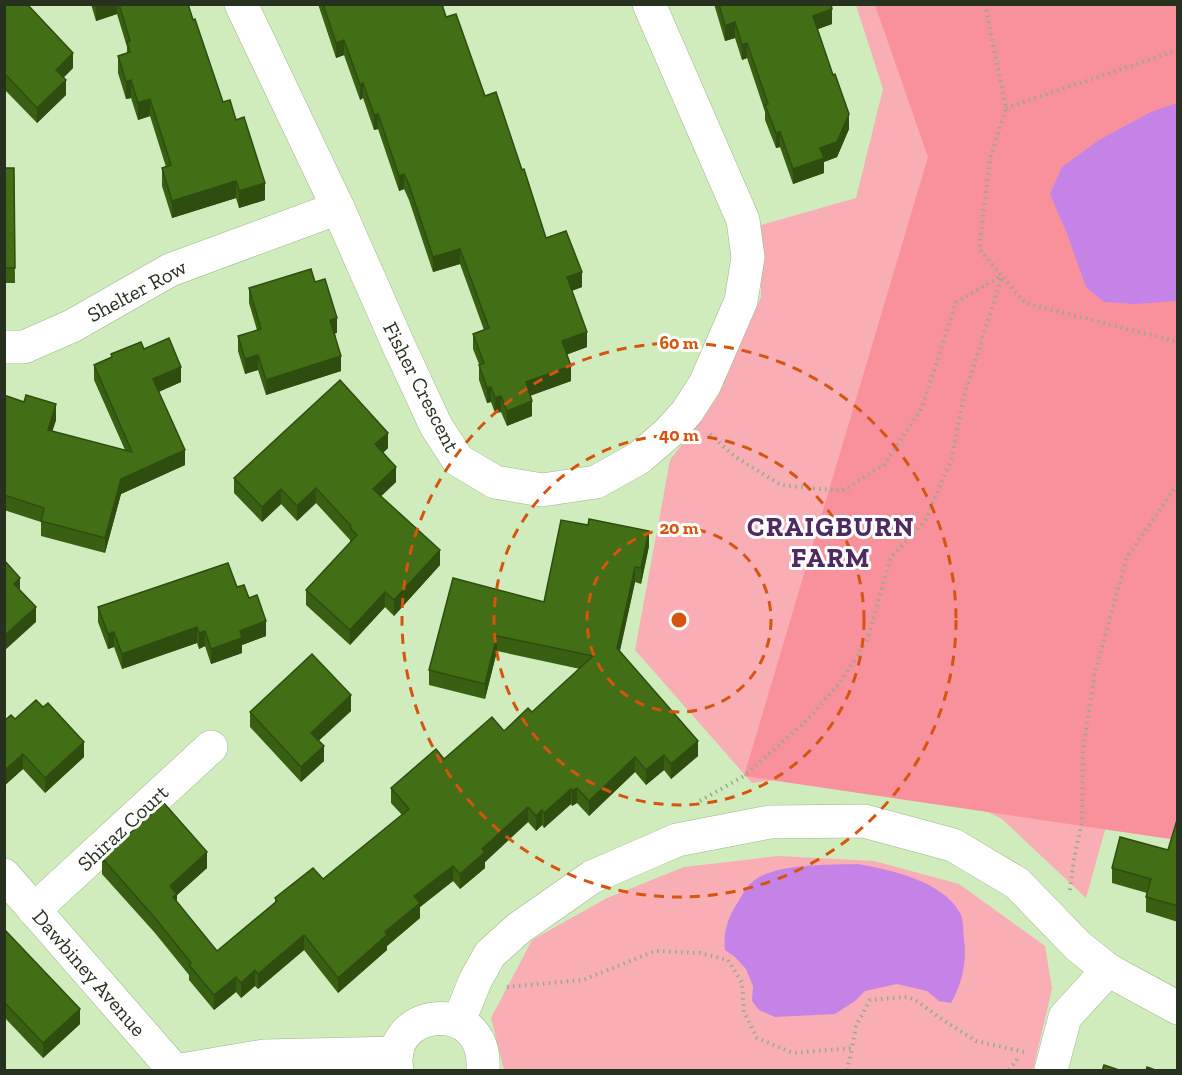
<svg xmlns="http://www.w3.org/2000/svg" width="1182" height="1075" font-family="'Zilla Slab',serif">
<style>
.green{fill:#f9adb4}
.forest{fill:#f8919c}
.water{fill:#c583e8}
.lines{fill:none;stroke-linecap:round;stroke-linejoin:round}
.minor-casing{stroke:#9cb68a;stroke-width:34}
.path{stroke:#96ac87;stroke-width:4;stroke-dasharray:1.5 4.5;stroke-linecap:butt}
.minor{stroke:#fff;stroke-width:33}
.wall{fill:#395f13}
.shaded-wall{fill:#2e4d0f}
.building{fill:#426e16;stroke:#2e4d0f;stroke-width:1.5}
.ring{fill:none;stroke:#d5550e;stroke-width:3;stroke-dasharray:10 8}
.labels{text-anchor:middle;stroke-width:6;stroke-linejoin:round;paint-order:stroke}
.street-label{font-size:21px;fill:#27311f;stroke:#fff}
.district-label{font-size:27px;font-weight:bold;letter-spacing:1.5px;fill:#4e2a61;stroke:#fff}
.centre{fill:#d5550e;stroke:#fff;stroke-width:3}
.ring-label{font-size:18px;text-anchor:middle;font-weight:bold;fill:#d5550e;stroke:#fff;stroke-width:6;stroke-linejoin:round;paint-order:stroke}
</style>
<rect width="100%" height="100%" fill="#d0ecbd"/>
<g class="green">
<path d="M856,5H1177L1112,805L1086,898L1002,819L938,787L849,770L752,783L635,650L670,460L715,401L761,297V225L856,198L883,89Z"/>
<path d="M778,856L874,861L959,884L1045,946L1052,989L1033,1070H504L491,1018L532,940L607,898L684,867Z"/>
</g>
<path class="forest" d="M875,5H1177V840L744,776L928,157Z"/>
<g class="water">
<path d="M1177,103V301L1135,304L1104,302L1086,287L1068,236L1050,194L1062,167L1099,140L1151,112Z"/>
<path d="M858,864C891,870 943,881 960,913C964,920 963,932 964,940C967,961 962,985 951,1003L939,1001L927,991L897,984L865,991L855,1001L835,1014L775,1017L759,1010L752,1001L753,986L746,969L735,957L725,950C723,932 728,917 738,902C742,896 745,888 751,883C771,863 830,865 858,864Z"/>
</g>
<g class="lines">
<defs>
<g id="minor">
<path d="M241,4L338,208L398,344L436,426L458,460L495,482L542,490L596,482L639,458L668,433L687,412L705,384L741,301L748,257L743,220L649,4"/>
<path d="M4,347H24L72,326L170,270L338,208"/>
<path d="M4,875L174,1070"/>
<path d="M34,910L211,747"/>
<path d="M459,1021L475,981L490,954L519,928L592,877L677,840L770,822L864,821L953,845L1017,883L1078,946L1108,970L1178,1008"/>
<path d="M181,1070L264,1056L397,1053"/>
<path d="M397,1070C384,1008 488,995 483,1070"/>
<path d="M1051,1070L1065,1017L1108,970"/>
</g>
</defs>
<use href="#minor" class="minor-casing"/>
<g class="path">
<path d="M985,4L1006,108L990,159L979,249L1025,303L1178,342"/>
<path d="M1006,108L1178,50"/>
<path d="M710,434L734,456L781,485L842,491L884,465L922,408L956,302L1001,276"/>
<path d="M700,801L744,776L804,723L840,683L867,640L891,557L925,521L952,458L963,400L1002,276"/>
<path d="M1070,890L1074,859L1082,822L1083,750L1095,672L1127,557L1178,484"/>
<path d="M507,987L583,980L655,951L700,953L728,960L742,983L744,1012L757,1038L793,1053L852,1048L856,1026L870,1000L905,997L914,999L940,1018L976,1041L1024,1052"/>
<path d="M847,1070L852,1048"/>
<path d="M1009,1070L1019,1057"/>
</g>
<use href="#minor" class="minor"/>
</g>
<g class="wall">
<path d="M4,4L73,68L63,78L66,95L37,123L4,89Z"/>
<path d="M91,4H188L223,102L236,120L265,200L239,208L236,198L172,218L162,186V168L166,167L150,116L138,120L131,98L126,99L118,73V56L127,53V47L117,14L96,21Z"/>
<path d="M318,4H442L446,17L522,170L546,238L582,287L572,291L587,347L566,355L571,381L530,396L532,416L507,426L501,412L495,413L491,402L487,403L479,380V364L473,349V334L484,330L460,264L433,272L409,200L404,189L399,191L378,129L374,130L363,98L360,100L344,55L336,58Z"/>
<path d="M714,4H831L832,24L817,29L849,129L837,157L824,162V173L793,184L780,147L776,148L765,120V112L747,58L742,60L735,38L725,41Z"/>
<path d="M4,168H14L15,283H4Z"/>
<path d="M315,282L337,333H335L341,371L266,395L258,370L245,374L238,351V336L257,330L249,303V288Z"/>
<path d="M144,349L181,382L159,392L185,465L121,494L105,553L41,536V522L4,510V395L56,420L52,431L125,450L94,380V365L111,358V354Z"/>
<path d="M388,448L383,453L396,482L381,496L440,565L394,616L385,607L350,645L306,605V590L350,543V540L316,503L297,521L281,504L262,522L234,493V478Z"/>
<path d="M649,546L641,584L635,582L620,651L698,756L671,779L664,770L646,785L635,772L589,816L577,803L572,806L571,804L544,828L542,825L536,831L528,822L485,862V868L460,889L453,881L420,907V918L387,946V950L338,993L304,950L258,989L255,986L241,998L236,992L214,1010L189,980V975L155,933L102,874V858L207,868L177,895V902L217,951L275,903V898L323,879L402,815L391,803V788L444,759L504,731L532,712L580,669L497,651L485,699L429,685V670L544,602Z"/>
<path d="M237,587L249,598L266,636L242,645V653L211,664L205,646L199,649L197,643L122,669L114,647L108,649L98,622V607Z"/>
<path d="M351,711L318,741L324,761L301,782L250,727V712Z"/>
<path d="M15,719L84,757L45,793L23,769L4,786V721Z"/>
<path d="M1178,820V922L1146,912V897L1147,893L1112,883V868L1168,850Z"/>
<path d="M4,929L80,1024L43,1058L4,1017Z"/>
</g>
<g class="shaded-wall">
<path d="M96,4H117V14L96,21Z"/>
<path d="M832,9V24L813,31V16Z"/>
<path d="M735,22V38L725,41V26Z"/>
<path d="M344,40V55L336,58V43Z"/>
<path d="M747,43V58L742,60V45Z"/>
<path d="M73,53V68L56,85V70Z"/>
<path d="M66,80V95L37,123V108Z"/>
<path d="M131,80V98L126,99V82Z"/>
<path d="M363,83V98L360,100V85Z"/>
<path d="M150,99V116L138,120V103Z"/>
<path d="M378,114V129L374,130V115Z"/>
<path d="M849,114V129L837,157L824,162V173L793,184V169L820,148Z"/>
<path d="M780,132V147L776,148V133Z"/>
<path d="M404,174V189L399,191V176Z"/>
<path d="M236,181V198L172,218V201Z"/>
<path d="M265,183V200L239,208V191Z"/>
<path d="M460,249V264L433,272V257Z"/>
<path d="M582,272V287L567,292V277Z"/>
<path d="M337,318V333L330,335V320Z"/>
<path d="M587,332V347L562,356V341Z"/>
<path d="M258,355V370L245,374V359Z"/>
<path d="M341,356V371L266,395V380Z"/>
<path d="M571,366V381L526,397V382Z"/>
<path d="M181,367V382L153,394V379Z"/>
<path d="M491,387V402L487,403V388Z"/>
<path d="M501,396V412L495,413V398Z"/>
<path d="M532,401V416L507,426V411Z"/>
<path d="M56,404V420L48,445V430Z"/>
<path d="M388,433V448L375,459V444Z"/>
<path d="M185,450V465L121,494L105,553V538L121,479Z"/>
<path d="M396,467V482L373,504V489Z"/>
<path d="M316,488V503L297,521V506Z"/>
<path d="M281,489V504L262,522V507Z"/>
<path d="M649,531V546L641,584V568Z"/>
<path d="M440,550V565L394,616V600Z"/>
<path d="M635,567V582L617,663V648Z"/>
<path d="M20,578V593L14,584Z"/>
<path d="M385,592V607L350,645V630Z"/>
<path d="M36,607V622L4,651V636Z"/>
<path d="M266,621V636L242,645V653L211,664V649L240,631Z"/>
<path d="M197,627V643L122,669V654Z"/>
<path d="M205,631V646L199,649V633Z"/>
<path d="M114,632V647L108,649V634Z"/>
<path d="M497,636V651L485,699V684Z"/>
<path d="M351,695V711L311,748V733Z"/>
<path d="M698,741V756L671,779V764Z"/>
<path d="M84,742V757L45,793V778Z"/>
<path d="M324,746V761L301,782V767Z"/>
<path d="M23,754V769L4,786V771Z"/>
<path d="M664,755V770L646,785V770Z"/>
<path d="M635,757V772L589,816V801Z"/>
<path d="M577,788V803L572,806V791Z"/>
<path d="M571,789V804L544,828V813Z"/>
<path d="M528,807V822L485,862V868L460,889V874L482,849Z"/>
<path d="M542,810V825L536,831V816Z"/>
<path d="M207,852V868L177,895V909L170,886Z"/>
<path d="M453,866V881L420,907V918L387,946V950L338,993V978L414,896Z"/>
<path d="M304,935V950L258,989V974Z"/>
<path d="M255,970V986L241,998V983Z"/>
<path d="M236,977V992L214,1010V995Z"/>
<path d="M80,1009V1024L43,1058V1043Z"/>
</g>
<g class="building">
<path d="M4,4H27L73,53L56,70L66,80L37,108L4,73Z"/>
<path d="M119,4H188L193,20L195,19L223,102L230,100L236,120L244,117L265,183L239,191L236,181L172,201L162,168L171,165L150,99L138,103L131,80L126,82L118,56L130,52L127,42L130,41Z"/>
<path d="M323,4H442L446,17L456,14L485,96L496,92L522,170L524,169L546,238L566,231L582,272L567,277L587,332L562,341L571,366L526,382L532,401L507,411L501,396L495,398L491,387L487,388L479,365L484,363L473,334L489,328L460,249L433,257L409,185L404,174L399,176L378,114L374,115L363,83L360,85L344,40L336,43Z"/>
<path d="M719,4H831L832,9L813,16L833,75L835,74L849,114L837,142L820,148L824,158L793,169L780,132L776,133L765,105L768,104L747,43L742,45L735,22L725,26Z"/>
<path d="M4,168H14L15,268H4Z"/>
<path d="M311,269L315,282L325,279L337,318L330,320L341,356L266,380L258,355L245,359L238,336L261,329L249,288Z"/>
<path d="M169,338L181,367L153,379L185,450L121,479L105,538L41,521L44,508L4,495V395L24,402L26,395L56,404L48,430L132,452L94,365L112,357L111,354L141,342L144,349Z"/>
<path d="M340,380L388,433L375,444L396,467L373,489L440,550L394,600L385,592L350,630L306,590L357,535L350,528L351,526L316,488L297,506L281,489L262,507L234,478Z"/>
<path d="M589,519L649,531L641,568L635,567L617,648L698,741L671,764L664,755L646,770L635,757L589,801L577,788L572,791L571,789L544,813L542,810L536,816L528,807L482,849L485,852L460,874L453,866L414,896L420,903L385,932L387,935L338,978L304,935L258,974L255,970L241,983L236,977L214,995L189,965L191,963L155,918L102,858L164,803L207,852L170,886L177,894L173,897L217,951L277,901L275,898L313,868L323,879L409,809L391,788L436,749L444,759L492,717L504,731L528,708L532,712L593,656L497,636L485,684L429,670L453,578L544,602L561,520L588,525Z"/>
<path d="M4,560L20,578L14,584L36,607L4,636Z"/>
<path d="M228,563L237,587L244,585L249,598L257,595L266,621L240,631L242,638L211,649L205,631L199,633L197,627L122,654L114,632L108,634L98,607Z"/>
<path d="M312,654L351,695L311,733L324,746L301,767L250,712Z"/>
<path d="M36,700L43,707L48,703L84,742L45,778L23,754L4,771V721L11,715L15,719Z"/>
<path d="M1177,820H1178V906L1146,897L1151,879L1112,868L1120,837L1168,850Z"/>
<path d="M4,929L80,1009L43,1043L4,1002Z"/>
<path d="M1104,1065L1122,1071H1102Z"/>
<path d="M1147,1067L1158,1071H1146Z"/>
</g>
<g class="ring">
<circle cx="679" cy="620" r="92"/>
<circle cx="679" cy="620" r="185"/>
<circle cx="679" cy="620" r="277"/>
</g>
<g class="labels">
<g class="street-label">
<text transform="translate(137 291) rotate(-28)" y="7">Shelter Row</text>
<text transform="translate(421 387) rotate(63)" y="7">Fisher Crescent</text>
<text transform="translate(123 828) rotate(-43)" y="7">Shiraz Court</text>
<text transform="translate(89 973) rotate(49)" y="7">Dawbiney Avenue</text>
</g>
<g class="district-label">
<text x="831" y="536">CRAIGBURN<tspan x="831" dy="31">FARM</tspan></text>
</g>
</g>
<circle cx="679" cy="620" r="9" class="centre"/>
<g class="ring-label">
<text x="679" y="349">60 m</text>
<text x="679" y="441">40 m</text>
<text x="679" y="534">20 m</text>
</g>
<rect width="1182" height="1075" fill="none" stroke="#27311f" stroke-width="12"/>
</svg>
